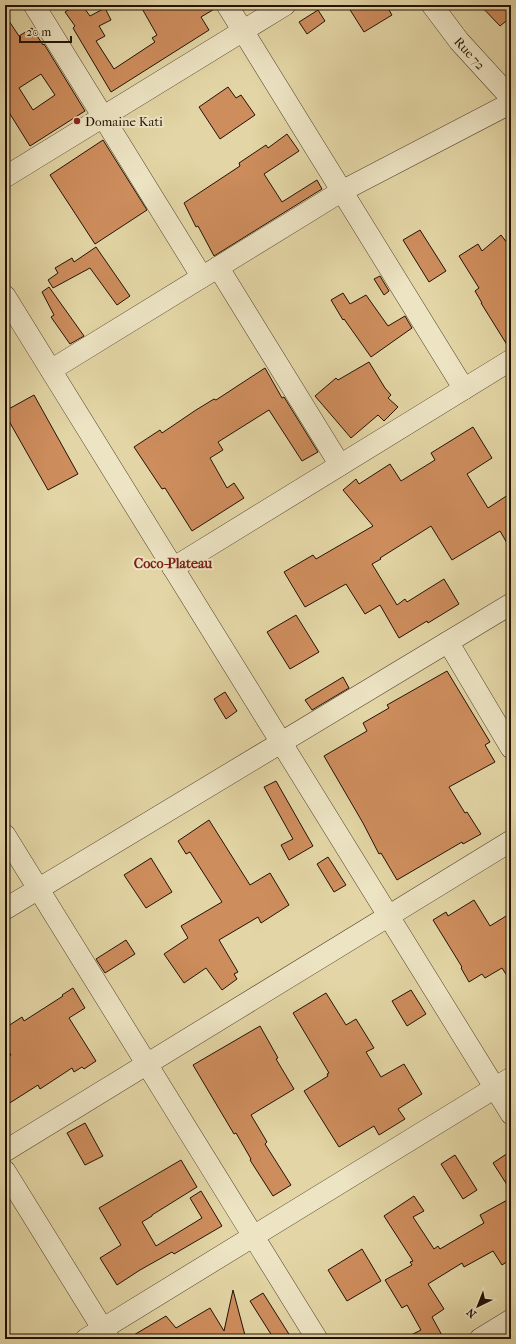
<svg xmlns="http://www.w3.org/2000/svg" width="516" height="1344" font-family="'IM FELL French Canon',serif">
<style>
.building{fill:#ce8d5d;stroke:#221205;fill-rule:evenodd}
.lines{fill:none;stroke-linecap:round;stroke-linejoin:round}
.minor-casing{stroke:#52432d;stroke-width:22}
.minor{stroke:#ede4c4;stroke-width:21}
.poi-dot{fill:#8f2418;stroke:#ede4c4;stroke-width:1.5}
.labels{text-anchor:middle;stroke-width:4;stroke-linejoin:round;paint-order:stroke}
.street-label{font-size:13px;fill:#221205;stroke:#ede4c4}
.poi-label{font-size:13px;fill:#221205;stroke:#ede4c4;text-anchor:start}
.neighbourhood-label{font-size:14px;font-weight:bold;fill:#7a1f14;stroke:#ede4c4}
</style>
<rect width="100%" height="100%" fill="#e3d5a5"/>
<filter id="stains"><feTurbulence type="fractalNoise" baseFrequency=".005" numOctaves="4"/><feColorMatrix values="0 0 0 0 .2 0 0 0 0 .09 0 0 0 0 .02 0 0 0 .5 -.17"/></filter>
<radialGradient id="worn" r=".72"><stop offset=".6" stop-color="#630" stop-opacity="0"/><stop offset="1" stop-color="#630" stop-opacity=".3"/></radialGradient>
<g class="building">
<path d="M76,5H82L90,16L105,8L111,20L99,26L105,36L96,41L114,69L155,42L152,38L157,35L140,5H215L216,8L201,17L209,30L111,92L73,28L75,26L65,12Z"/>
<path d="M347,5H386L392,15L364,32Z"/>
<path d="M480,5H511V17L500,26Z"/>
<path d="M318,10L325,21L307,34L299,22Z"/>
<path d="M5,15L19,36L32,28L43,45L44,44L85,111L30,146L5,106ZM41,74L55,95L33,110L19,88Z"/>
<path d="M228,87L236,98L241,95L255,115L220,139L199,107Z"/>
<path d="M287,134L299,151L264,174L282,202L317,180L322,189L214,256L198,226L196,227L184,203L240,166L239,163L266,145L268,148Z"/>
<path d="M103,140L147,210L95,244L50,175Z"/>
<path d="M420,230L446,271L429,282L403,240Z"/>
<path d="M501,235L511,248V348H509L481,303H482L475,291L479,288L459,256L478,244L482,251Z"/>
<path d="M96,247L130,296L117,305L90,268L53,288L48,280L58,273L55,268L72,258L74,262Z"/>
<path d="M380,276L389,291L384,295L374,279Z"/>
<path d="M49,287L84,336L70,344L51,317L54,315L42,292Z"/>
<path d="M343,293L350,304L366,295L388,326L405,316L412,328L371,357L344,319L343,320L331,300Z"/>
<path d="M369,362L385,388L391,395L388,398L398,407L384,421L378,415L351,438L315,396L336,378L338,380Z"/>
<path d="M265,368L282,398L284,397L318,452L302,461L269,410L218,442L223,450L210,458L227,488L234,483L244,498L192,531L165,488L162,489L134,447L160,430L162,433L196,410L214,399L216,400Z"/>
<path d="M34,395L78,474L48,490L5,414V411Z"/>
<path d="M473,427L492,458L467,474L488,508L511,493V550L500,531L452,560L431,526L380,558L381,559L372,564L397,605L405,599L407,602L444,579L459,604L428,623L427,621L399,638L380,605L365,614L346,584L305,607L284,572L313,555L316,559L373,526L343,490L356,479L359,484L390,464L401,481L435,460L431,453Z"/>
<path d="M296,615L319,652L290,669L267,632Z"/>
<path d="M447,671L490,742L485,745L495,762L449,787L465,813L467,812L481,834L463,844L462,842L397,880L381,853L379,854L363,823L324,756L367,731L363,723L389,708L387,705Z"/>
<path d="M343,677L349,688L312,710L305,700Z"/>
<path d="M225,692L237,711L226,719L214,699Z"/>
<path d="M276,781L313,846L289,860L281,845L293,839L264,787Z"/>
<path d="M209,820L250,885L270,873L289,905L261,923L258,917L219,940L238,972L234,974L237,979L222,990L206,968L184,983L164,954L188,938L181,926L222,902L190,852L186,854L178,841Z"/>
<path d="M328,857L346,885L334,892L317,864Z"/>
<path d="M151,858L172,892L146,908L124,875Z"/>
<path d="M474,900L490,926L511,913V982L502,968L485,978L482,974L469,982L461,968L462,967L433,920L446,912L448,916Z"/>
<path d="M126,940L135,954L105,973L96,959Z"/>
<path d="M73,988L85,1008L69,1018L96,1061L84,1069L82,1067L74,1072L72,1068L40,1089L38,1085L5,1106V1058L11,1055L5,1046V1028L22,1017L24,1021L63,996L62,995Z"/>
<path d="M411,990L426,1014L407,1026L392,1001Z"/>
<path d="M326,993L346,1025L356,1019L374,1048L366,1052L381,1077L404,1064L422,1094L398,1109L405,1119L379,1135L374,1126L339,1147L304,1091L328,1076L327,1074L329,1073L293,1013Z"/>
<path d="M260,1026L278,1058L276,1059L294,1089L251,1115L267,1142L265,1144L291,1185L273,1196L250,1160L251,1159L236,1133L234,1134L193,1065Z"/>
<path d="M85,1123L103,1156L85,1165L67,1133Z"/>
<path d="M511,1151V1191L493,1163Z"/>
<path d="M455,1155L477,1190L463,1199L441,1164Z"/>
<path d="M181,1160L197,1187L152,1215V1216L142,1222L156,1246L202,1218L190,1198L201,1191L222,1226L174,1254L172,1252L140,1270L117,1285L100,1258L121,1245L99,1208Z"/>
<path d="M414,1196L424,1211L413,1217L434,1249L438,1246L440,1249L484,1223L480,1215L511,1198V1259L502,1265L493,1251L464,1267L462,1263L428,1284L444,1309L432,1317L444,1339H403L421,1330L407,1305L402,1308L385,1280L412,1265L410,1262L413,1261L384,1216Z"/>
<path d="M362,1249L381,1281L347,1301L328,1270Z"/>
<path d="M233,1290L246,1339H127L166,1316L176,1328L210,1308L224,1331Z"/>
<path d="M263,1293L292,1339H274L250,1301Z"/>
</g>
<g class="lines">
<defs>
<g id="minor">
<path d="M34,5L202,277"/>
<path d="M227,5L464,389"/>
<path d="M432,5L459,41L511,98"/>
<path d="M5,177L285,5"/>
<path d="M218,267L340,465"/>
<path d="M5,296L511,1114"/>
<path d="M51,370L342,191L511,103"/>
<path d="M173,568L511,360"/>
<path d="M448,642L511,748"/>
<path d="M5,835L317,1339"/>
<path d="M5,909L511,604"/>
<path d="M5,1151L511,841"/>
<path d="M5,1171L109,1339"/>
<path d="M86,1339L511,1078"/>
<path d="M480,1339L511,1320"/>
</g>
</defs>
<use href="#minor" class="minor-casing"/>
<use href="#minor" class="minor"/>
</g>
<circle class="poi-dot" cx="77" cy="121" r="4"/>
<g class="labels">
<g class="street-label">
<text transform="translate(470 53) rotate(48)" y="5">Rue 72</text>
</g>
<g class="poi-label">
<text x="85" y="126">Domaine Kati</text>
</g>
<g class="neighbourhood-label">
<text x="173" y="568">Coco-Plateau</text>
</g>
</g>
<rect width="516" height="1344" fill="none" stroke="#e3d5a5" stroke-width="20"/>
<rect x="6" y="6" width="504" height="1332" fill="none" stroke="#221205" stroke-width="2"/>
<rect x="10" y="10" width="496" height="1324" fill="none" stroke="#221205"/>
<g transform="translate(478 1306) rotate(223)" stroke="#ede4c4" stroke-width="3" paint-order="stroke">
<path d="M0-3L7 15L0 10L-7 15Z" fill="#221205"/>
<text y="-6" font-size="11" font-weight="bold" text-anchor="middle" fill="#221205">N</text>
</g>
<path d="M20 36v6h51v-6" fill="none" stroke="#221205" stroke-width="2"/>
<text x="26" y="36" font-size="12" fill="#221205" stroke="#ede4c4" stroke-width="3" paint-order="stroke">20 m</text>
<rect width="100%" height="100%" filter="url(#stains)"/>
<rect width="100%" height="100%" fill="url(#worn)"/>
</svg>
